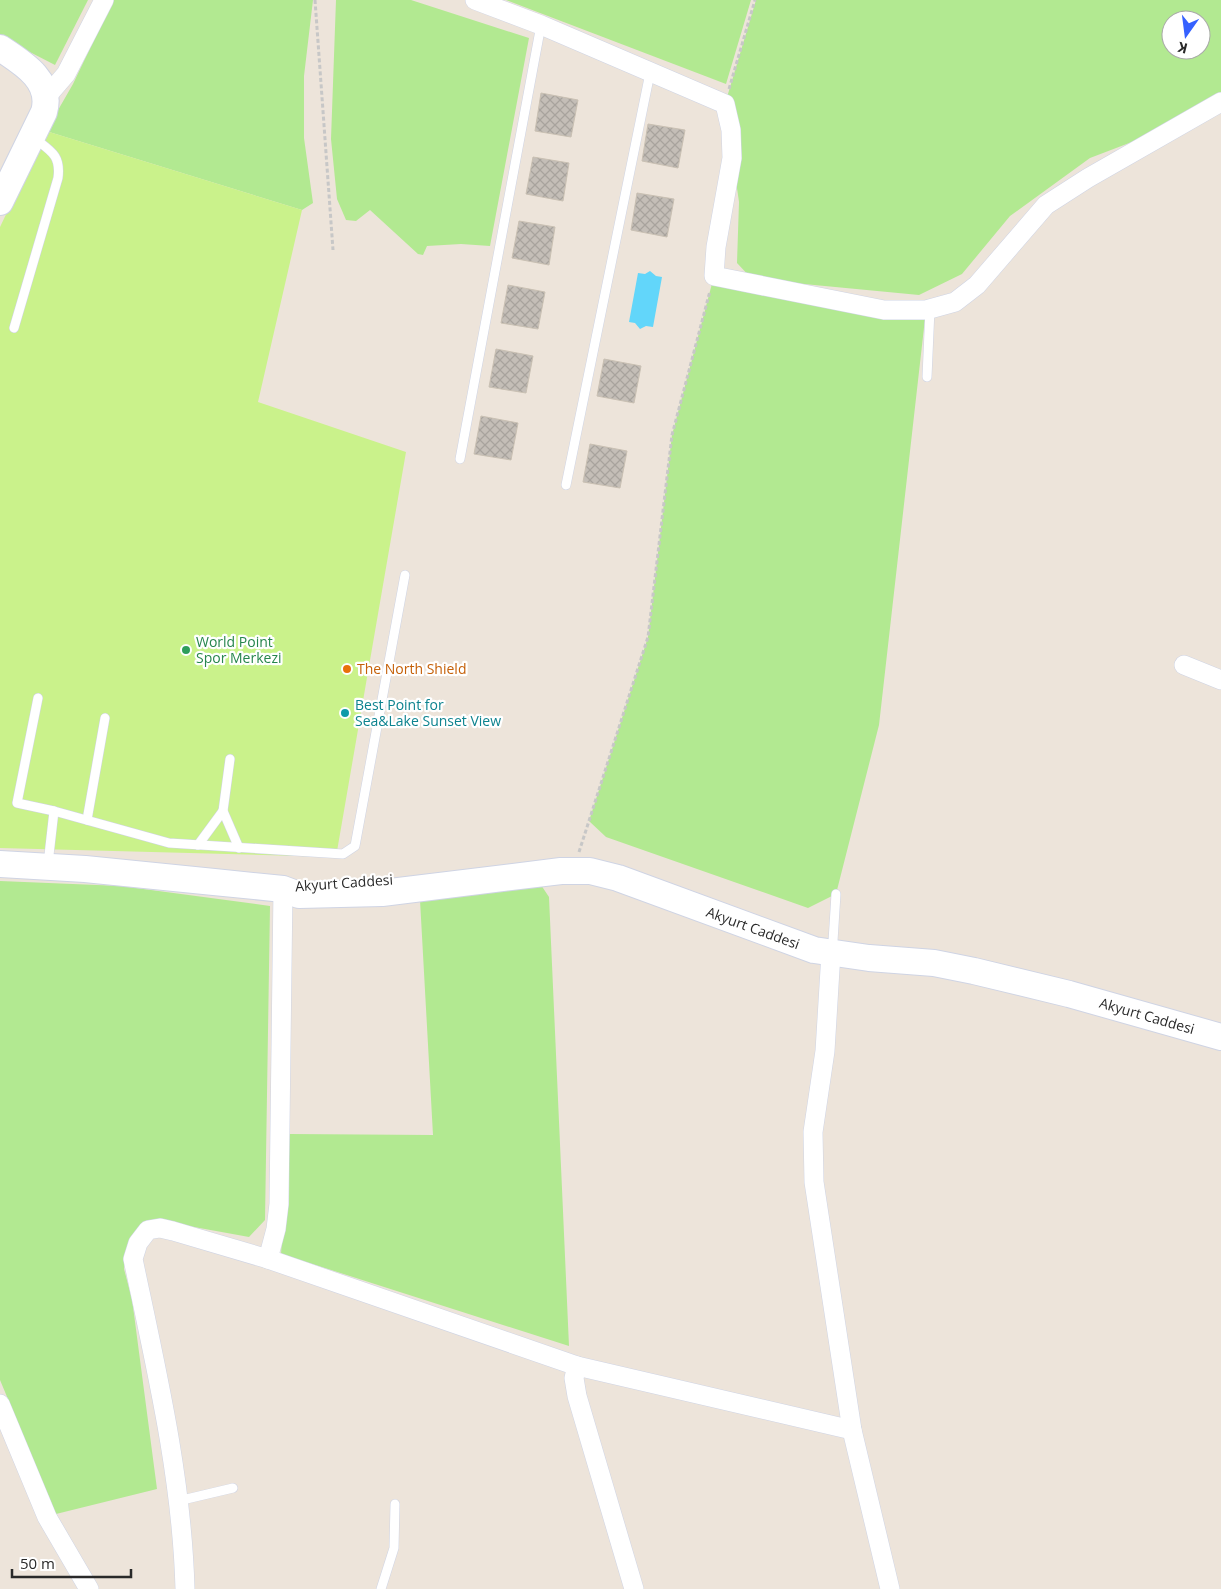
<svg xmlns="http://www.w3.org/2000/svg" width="1221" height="1589" font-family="'Open Sans',sans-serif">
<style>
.grass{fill:#b2e991;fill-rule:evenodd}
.pitch{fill:#caf28b}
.water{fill:#62d6fa}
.building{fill:url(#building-cross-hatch);stroke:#c9c0b3}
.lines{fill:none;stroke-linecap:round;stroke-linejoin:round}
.lane-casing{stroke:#cfd4e4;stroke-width:10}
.street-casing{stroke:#cfd4e4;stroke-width:20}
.secondary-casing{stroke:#cfd4e4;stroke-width:28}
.path{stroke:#c7c7c7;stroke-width:3;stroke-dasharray:4 2.5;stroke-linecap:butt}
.lane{stroke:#fff;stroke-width:9}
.street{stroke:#fff;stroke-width:19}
.secondary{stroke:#fff;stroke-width:26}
.leisure-dot{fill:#2e9e5b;stroke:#fff;stroke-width:2}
.food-dot{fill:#e8710a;stroke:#fff;stroke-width:2}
.culture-dot{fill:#0f9aa8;stroke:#fff;stroke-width:2}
.labels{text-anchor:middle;stroke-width:4.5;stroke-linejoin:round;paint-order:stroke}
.leisure-label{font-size:14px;fill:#27864d;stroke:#fff;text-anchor:start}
.food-label{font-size:14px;fill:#c56008;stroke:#fff;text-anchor:start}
.culture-label{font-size:14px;fill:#0d838f;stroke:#fff;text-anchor:start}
.street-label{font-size:14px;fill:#292929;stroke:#fff}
</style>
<defs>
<pattern id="building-cross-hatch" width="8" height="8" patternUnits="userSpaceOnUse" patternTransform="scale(1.25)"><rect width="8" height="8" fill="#c4beb7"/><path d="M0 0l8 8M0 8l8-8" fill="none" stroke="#a8a39d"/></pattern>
</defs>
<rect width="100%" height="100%" fill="#ede4da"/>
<g class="grass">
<path d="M0,0H88L55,65L22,48L0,34Z"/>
<path d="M113,0H313L304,76V138L313,203L302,210L46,131L73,84Z"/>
<path d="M336,0H411L529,38L490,246L461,244L427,246L423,255L418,254L370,210L356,221L346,220L337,199L331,139Z"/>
<path d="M506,0H751L726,84Z"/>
<path d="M756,0H1221V95L1192,119L1090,158L1010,216L962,274L919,295L752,279L737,263L739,202L725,104ZM1171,20H1201V50H1171Z"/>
<path d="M714,276L926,310L879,725L836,894L808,908L606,837L589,821L648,637L672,435Z"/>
<path d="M0,881L121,886L270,906L265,1220L249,1237L161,1221L125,1256L124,1269L132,1299L157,1489L56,1514L0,1380Z"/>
<path d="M541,885L549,897L569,1346L281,1254L289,1134L433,1135L420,900Z"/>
</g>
<path class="pitch" d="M46,131L302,210L258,402L406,452L336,857L0,848V227Z"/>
<path class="water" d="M650,271L656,276L662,277L653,327L646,326L640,329L635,323L629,322L638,273L645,274Z"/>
<g class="building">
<path d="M541,93L578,100L571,137L535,131Z"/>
<path d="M648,124L685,130L678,168L642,161Z"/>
<path d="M533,157L569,163L563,201L526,194Z"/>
<path d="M637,193L674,199L667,237L631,230Z"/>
<path d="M519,221L555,227L549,265L512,258Z"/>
<path d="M508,285L545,292L538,329L501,323Z"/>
<path d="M496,349L533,356L526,393L489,387Z"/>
<path d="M604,359L641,366L634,403L597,396Z"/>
<path d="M481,416L518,423L511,460L474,454Z"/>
<path d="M590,444L627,451L620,488L583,482Z"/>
</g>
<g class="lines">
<defs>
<g id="lane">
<path d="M14,328L58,178C61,155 51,151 34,138"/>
<path d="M927,377L930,309"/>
<path d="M460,459L541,25"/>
<path d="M566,485L650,73"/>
<path d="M38,698L17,803L54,811"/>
<path d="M230,759L223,811L239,848"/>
<path d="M87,820L105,718"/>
<path d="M198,845L223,811"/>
<path d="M48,864L54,811L169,843L343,854L355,846L405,575"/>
<path d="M833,941L836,894"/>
<path d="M178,1501L233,1488"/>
<path d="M381,1589L394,1548L395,1504"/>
</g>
<g id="street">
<path d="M475,0L541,25L725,104L731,130L732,158L716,247L714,276L884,310H926L955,302L977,285L1046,205L1088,178L1221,102"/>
<path d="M47,96L66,74L104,0"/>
<path d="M1184,665L1221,680"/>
<path d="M831,953L825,1051L813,1132L814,1182L852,1430L890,1589"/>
<path d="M268,1259L276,1229L279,1204L283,889"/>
<path d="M577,1366L574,1378L577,1396L634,1589"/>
<path d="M0,1404L47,1517L89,1589"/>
<path d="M185,1589C182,1477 156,1368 133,1259L138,1243L148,1230L160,1228L173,1231L268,1259L577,1366L852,1430"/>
</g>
<g id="secondary">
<path d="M0,48C23,63 53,81 44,112L0,202"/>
<path d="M0,864L85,869L214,882L283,889L299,895L382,893L561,871H590L618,878L814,950L869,958L934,963L974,971L1069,994L1221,1037"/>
</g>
</defs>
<use href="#lane" class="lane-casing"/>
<use href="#street" class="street-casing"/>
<use href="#secondary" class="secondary-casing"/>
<g class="path">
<path d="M315,0L333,250"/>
<path d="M729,89L755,0"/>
<path d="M579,852L648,637L672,435L710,291"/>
</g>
<use href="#lane" class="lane"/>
<use href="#street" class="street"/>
<use href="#secondary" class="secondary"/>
</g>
<circle class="leisure-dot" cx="186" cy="650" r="5"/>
<circle class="food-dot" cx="347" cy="669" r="5"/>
<circle class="culture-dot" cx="345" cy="713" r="5"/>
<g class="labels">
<g class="leisure-label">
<text x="196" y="647">World Point<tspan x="196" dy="16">Spor Merkezi</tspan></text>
</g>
<g class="food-label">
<text x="357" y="674">The North Shield</text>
</g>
<g class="culture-label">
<text x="355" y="710">Best Point for<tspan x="355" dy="16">Sea&amp;Lake Sunset View</tspan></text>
</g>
<g class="street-label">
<text transform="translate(344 883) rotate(-4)" y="5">Akyurt Caddesi</text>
<text transform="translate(753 928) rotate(20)" y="5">Akyurt Caddesi</text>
<text transform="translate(1147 1016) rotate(16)" y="5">Akyurt Caddesi</text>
</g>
</g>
<g transform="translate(1186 35) rotate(194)"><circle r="24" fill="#ffffff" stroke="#a9a9a9"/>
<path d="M0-4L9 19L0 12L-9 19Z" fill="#3561ff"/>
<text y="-8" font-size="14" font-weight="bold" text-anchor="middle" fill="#292929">K</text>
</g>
<path d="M12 1569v8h119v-8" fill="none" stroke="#292929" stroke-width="2.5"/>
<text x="20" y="1569" font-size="15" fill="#292929" stroke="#ffffff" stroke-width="4" paint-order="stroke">50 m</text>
</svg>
